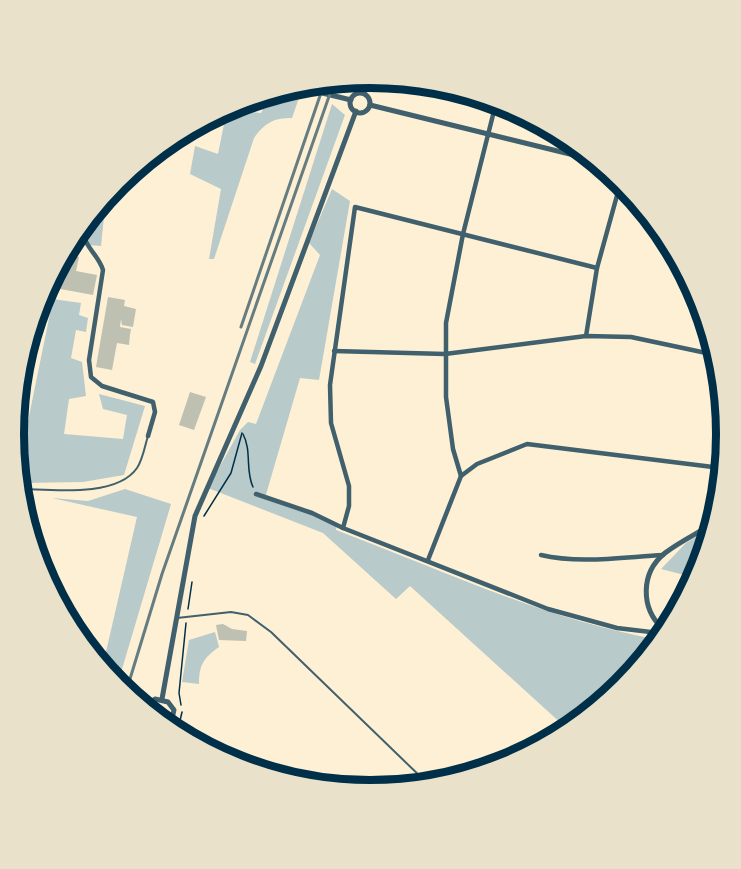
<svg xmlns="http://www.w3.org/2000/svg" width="741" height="869" font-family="Spectral,serif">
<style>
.green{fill:#b9caca}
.building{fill:#bec0b2}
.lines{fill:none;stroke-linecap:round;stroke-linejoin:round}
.path{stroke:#003049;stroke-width:1.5}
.service{stroke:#3f606c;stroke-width:2}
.minor{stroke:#3f606c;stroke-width:4.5}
.tertiary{stroke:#3f606c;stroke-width:5}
.rail{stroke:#657d81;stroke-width:3}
.rim{fill:none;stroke:#003049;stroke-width:8}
</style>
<rect width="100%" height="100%" fill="#fdf0d5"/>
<g class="green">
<path d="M301,92L292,118C273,118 265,123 254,138L214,259H209L221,189L190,174L195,146L218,154L227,109L261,113L269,98Z"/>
<path d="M332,104L345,115L255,364L250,362Z"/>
<path d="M332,189L350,201L319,380L300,378L265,498L337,523L336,530C442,570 544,619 655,639L623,687L605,699L602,696L564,726L410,586L396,599L323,533L208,488L240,430L248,422L256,424L320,255L309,243Z"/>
<path d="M103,204L105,207L101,246L76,244Z"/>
<path d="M53,299L81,303L79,315L88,318L86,332L76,330L71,358L82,362L86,396L69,399L64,434L123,439L127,415L103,409L99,394L145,406L124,475L83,482L23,483L19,465Z"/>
<path d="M125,489L171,504L117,686L103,665L137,517L52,498L88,501Z"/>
<path d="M709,529L700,571L696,578L661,569L686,543Z"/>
<path d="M215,632L219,647C203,658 199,666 199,684L182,682L189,640Z"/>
</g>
<g class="building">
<path d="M69,255L79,257L76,271L97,275L93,295L55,288L58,271Z"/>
<path d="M108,297L125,300L124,306L136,309L133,327L122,325L121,319L120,327L131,329L130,335L129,345L117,343L112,370L96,367Z"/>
<path d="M190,392L206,397L194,430L179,425Z"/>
<path d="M223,624L232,629L247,631L246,641L219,640L216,625Z"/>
</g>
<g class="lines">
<g class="path">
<path d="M243,434C252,451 245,470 253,487"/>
<path d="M204,516L231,473L242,433"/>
<path d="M188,609L192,582"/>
<path d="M181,705L179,693L186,623"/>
<path d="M179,725L182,712"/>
</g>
<g class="service">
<path d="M24,489C55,490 117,497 137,468C143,459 145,445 148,436"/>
<path d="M177,618L231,612L248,615L271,632L425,781"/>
</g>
<g class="minor">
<path d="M364,93L371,78"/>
<path d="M83,234C86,248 99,256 103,270L89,360L91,377L102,386L153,402L155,412L148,436"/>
<path d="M586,336L597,268L621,181"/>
<path d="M334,351L445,354L586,336L631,337L711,354"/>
<path d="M461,476L477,464L527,444L721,468"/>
<path d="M256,494L312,513L343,528L548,609L617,628L659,633"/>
<path d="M343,528L349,506V486L331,423L330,385L355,207L597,268"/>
<path d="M541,555C579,564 624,557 663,555"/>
<path d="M428,560L461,476L453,449L446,397V323L463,234L496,103"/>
</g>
<g class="tertiary">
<path d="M310,90L351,100"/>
<circle cx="360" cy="103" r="10"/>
<path d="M370,105L586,158"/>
<path d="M662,628C641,608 640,573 665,553C678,543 694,535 709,526"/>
<path d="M162,699L195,516L261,366L356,111"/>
<path d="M146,706L155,699L168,702L174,710L171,723"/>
</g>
<g class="rail">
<path d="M241,327L323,87"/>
<path d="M126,692L162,574L333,85"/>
</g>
</g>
<path d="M0 0H741V869H0ZM24 434a346 346 0 1 1 692 0a346 346 0 1 1-692 0Z" fill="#e9e1ca" fill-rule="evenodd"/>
<path class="rim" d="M24 434a346 346 0 1 1 692 0a346 346 0 1 1-692 0Z"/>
</svg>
